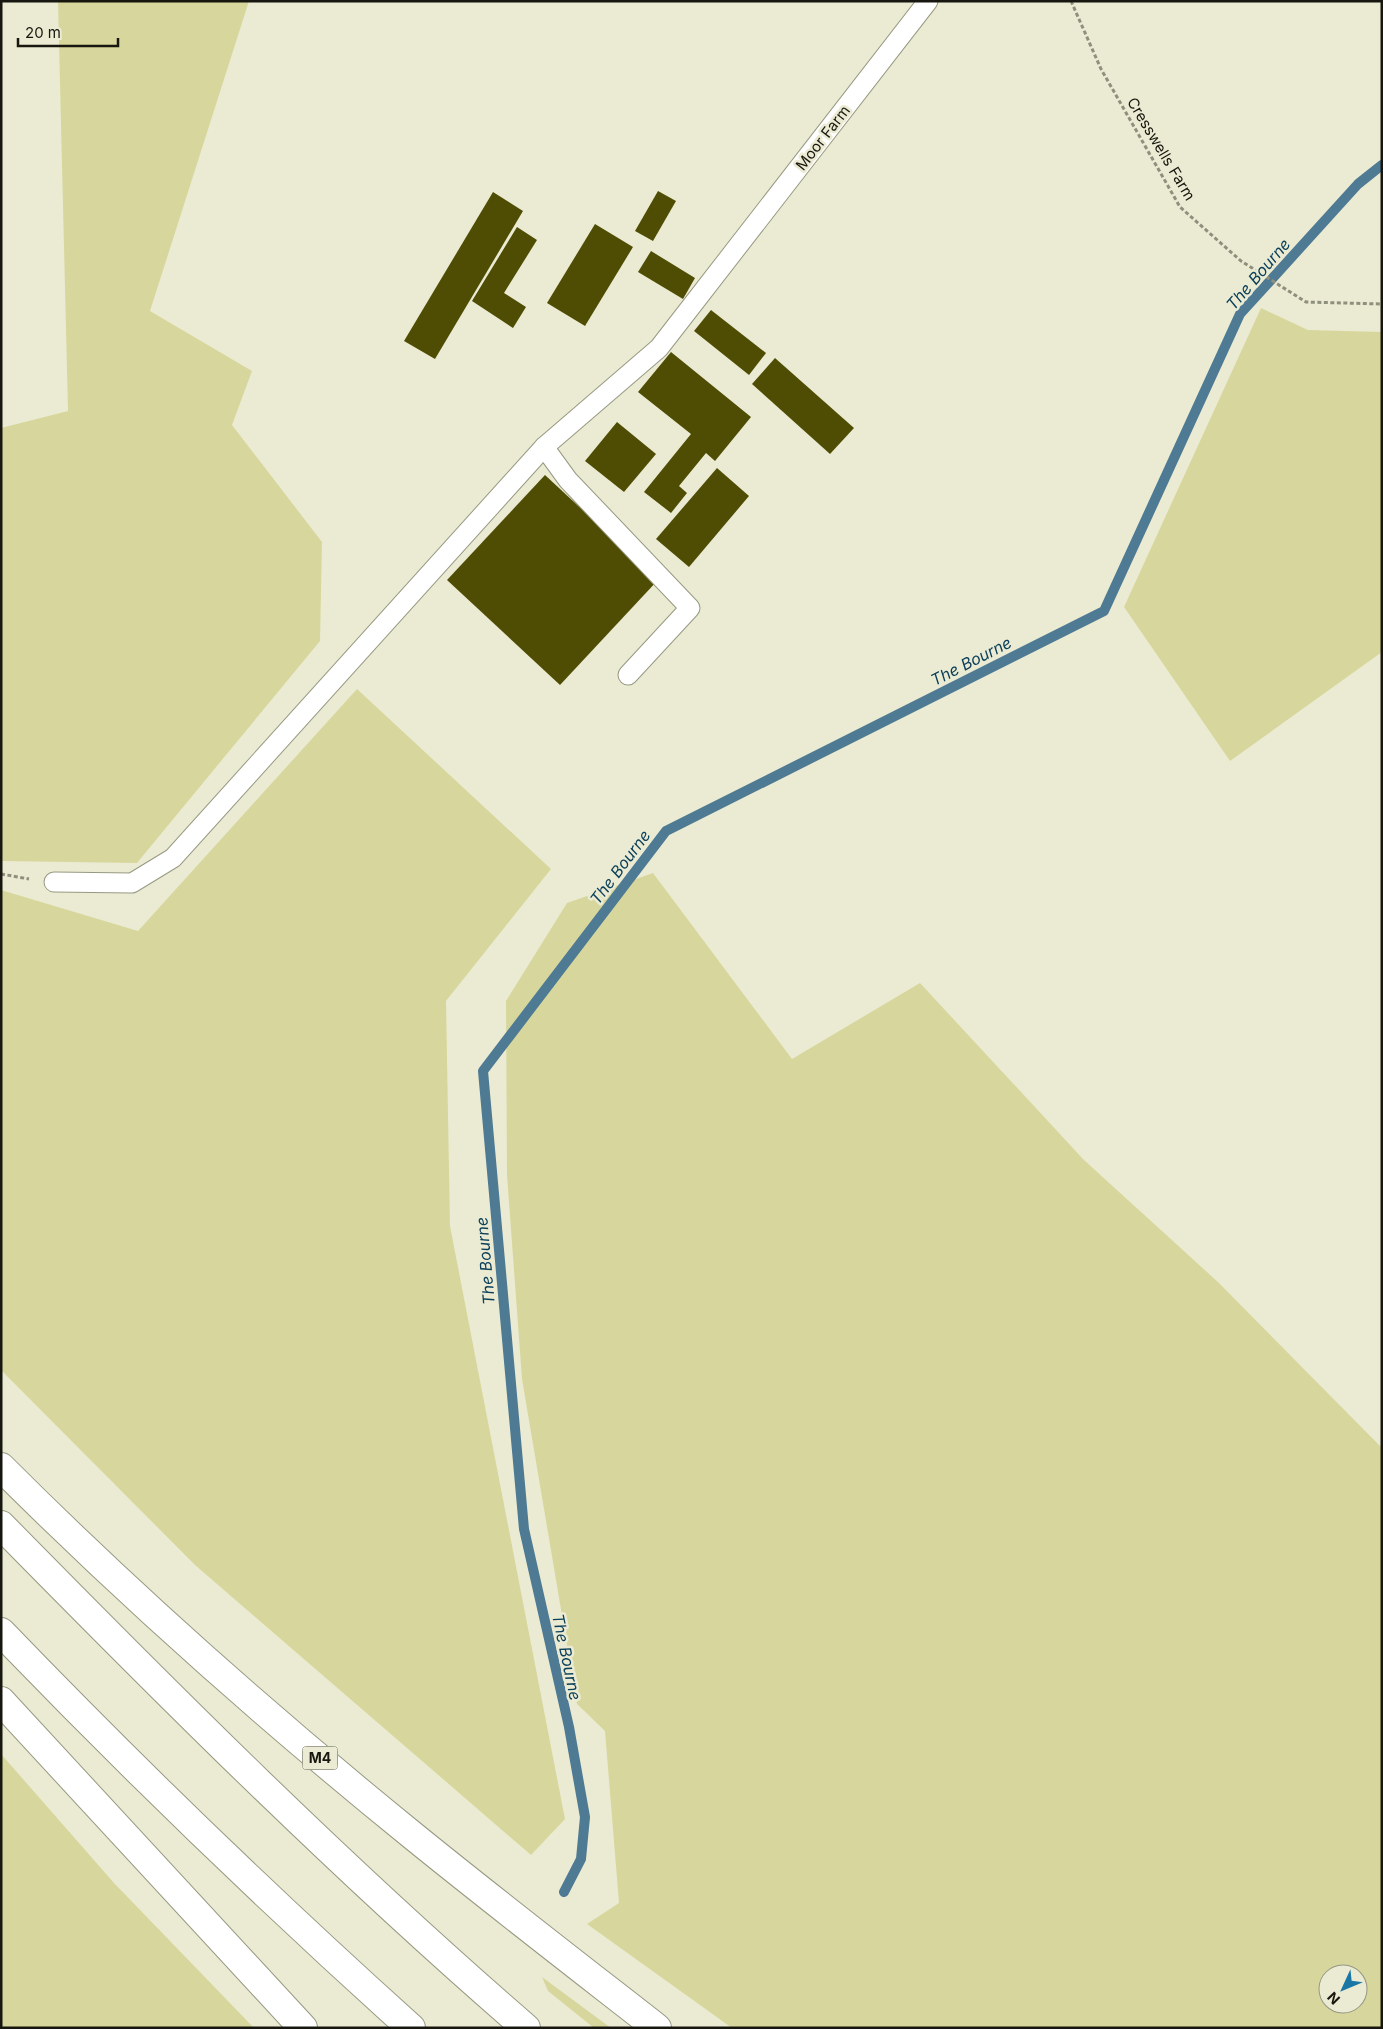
<svg xmlns="http://www.w3.org/2000/svg" width="1383" height="2029" font-family="Inter,sans-serif">
<style>
.green{fill:#d7d79d;fill-rule:evenodd}
.lines{fill:none;stroke-linecap:round;stroke-linejoin:round}
.stream{stroke:#4e7a93;stroke-width:10}
.building{fill:#4f4d04}
.lane-casing{stroke:#989982;stroke-width:21}
.highway-casing{stroke:#989982;stroke-width:30}
.path{stroke:#8f8f7e;stroke-width:3;stroke-dasharray:4 2.5;stroke-linecap:butt}
.lane{stroke:#fff;stroke-width:19}
.highway{stroke:#fff;stroke-width:28}
.labels{text-anchor:middle;stroke-width:5;stroke-linejoin:round;paint-order:stroke}
.shield{fill:#ebebd3;stroke:#57574a;stroke-width:1}
.shield-label{font-size:14px;font-weight:bold;fill:#17170f}
.street-label{font-size:15px;fill:#17170f;stroke:#ebebd3}
.water-label{font-size:16px;font-style:italic;fill:#0c405a;stroke:#ebebd3}
</style>
<rect width="100%" height="100%" fill="#ebebd3"/>
<g class="green">
<path d="M58,1H249L150,311L252,371L232,425L322,542L320,641L137,863L1,861V428L68,411Z"/>
<path d="M1261,308L1308,330L1382,332V652L1230,761L1124,607Z"/>
<path d="M357,689L551,869L446,1001L450,1226L565,1819L531,1855L195,1565L1,1370V890L138,931Z"/>
<path d="M653,873L792,1059L920,983L1084,1160L1219,1283L1382,1448V2028H732L587,1924L619,1903L605,1731L577,1704L522,1379L507,1175L506,1001L567,903ZM1328,1974H1358V2004H1328Z"/>
<path d="M1,1754L114,1883L254,2028H1Z"/>
<path d="M542,1977L611,2028H594L548,1991Z"/>
</g>
<g class="lines">
<path class="stream" d="M564,1892L581,1859L585,1817L569,1727L524,1529L483,1071L666,831L1104,611L1240,314L1358,184L1382,165"/>
</g>
<g class="building">
<path d="M658,191L676,201L653,241L635,231Z"/>
<path d="M493,192L523,211L435,359L404,341Z"/>
<path d="M595,224L633,247L585,326L547,303Z"/>
<path d="M517,227L537,240L504,293L526,307L513,328L472,301Z"/>
<path d="M651,251L695,278L683,299L638,272Z"/>
<path d="M711,310L766,353L749,375L694,331Z"/>
<path d="M671,352L751,417L715,461L706,453L679,486L687,493L671,513L644,492L691,434L638,392Z"/>
<path d="M775,358L854,428L830,454L752,384Z"/>
<path d="M617,422L656,454L624,492L585,461Z"/>
<path d="M717,468L749,496L689,567L656,539Z"/>
<path d="M545,475L658,580L560,685L447,580Z"/>
</g>
<g class="lines">
<defs>
<g id="lane">
<path d="M544,447L568,480L690,608L628,675"/>
<path d="M54,882L132,883L173,858L544,447L659,348L928,1"/>
</g>
<g id="highway">
<path d="M1,1467C131,1597 269,1719 412,1835C492,1900 575,1964 657,2028"/>
<path d="M1,1525C171,1698 342,1869 526,2028"/>
<path d="M1,1632C133,1769 270,1901 411,2028"/>
<path d="M1,1701L303,2028"/>
</g>
</defs>
<use href="#lane" class="lane-casing"/>
<use href="#highway" class="highway-casing"/>
<g class="path">
<path d="M1071,1L1101,69L1180,207L1241,261L1306,302L1382,304"/>
<path d="M1,874L29,879"/>
</g>
<use href="#lane" class="lane"/>
<use href="#highway" class="highway"/>
</g>
<g class="labels">
<rect class="shield" x="302.5" y="1746.5" width="35" height="23" rx="4"/>
<g class="shield-label">
<text x="320" y="1763">M4</text>
</g>
<g class="street-label">
<text transform="translate(823 138) rotate(-52)" y="5">Moor Farm</text>
<text transform="translate(1161 149) rotate(59)" y="5">Cresswells Farm</text>
</g>
<g class="water-label">
<text transform="translate(1258 274) rotate(-49)" y="6">The Bourne</text>
<text transform="translate(971 661) rotate(-27)" y="6">The Bourne</text>
<text transform="translate(620 867) rotate(-53)" y="6">The Bourne</text>
<text transform="translate(485 1261) rotate(-95)" y="6">The Bourne</text>
<text transform="translate(567 1657) rotate(78)" y="6">The Bourne</text>
</g>
</g>
<rect width="1383" height="2029" fill="none" stroke="#17170f" stroke-width="5"/>
<g transform="translate(1343 1989) rotate(226)"><circle r="24" fill="#ebebd3" stroke="#969685"/>
<path d="M0-4L9 19L0 12L-9 19Z" fill="#1a76a4"/>
<text y="-8" font-size="14" font-weight="bold" text-anchor="middle" fill="#17170f">N</text>
</g>
<path d="M18 38v8h100v-8" fill="none" stroke="#17170f" stroke-width="2.5"/>
<text x="25" y="38" font-size="15" fill="#17170f" stroke="#ebebd3" stroke-width="4" paint-order="stroke">20 m</text>
</svg>
